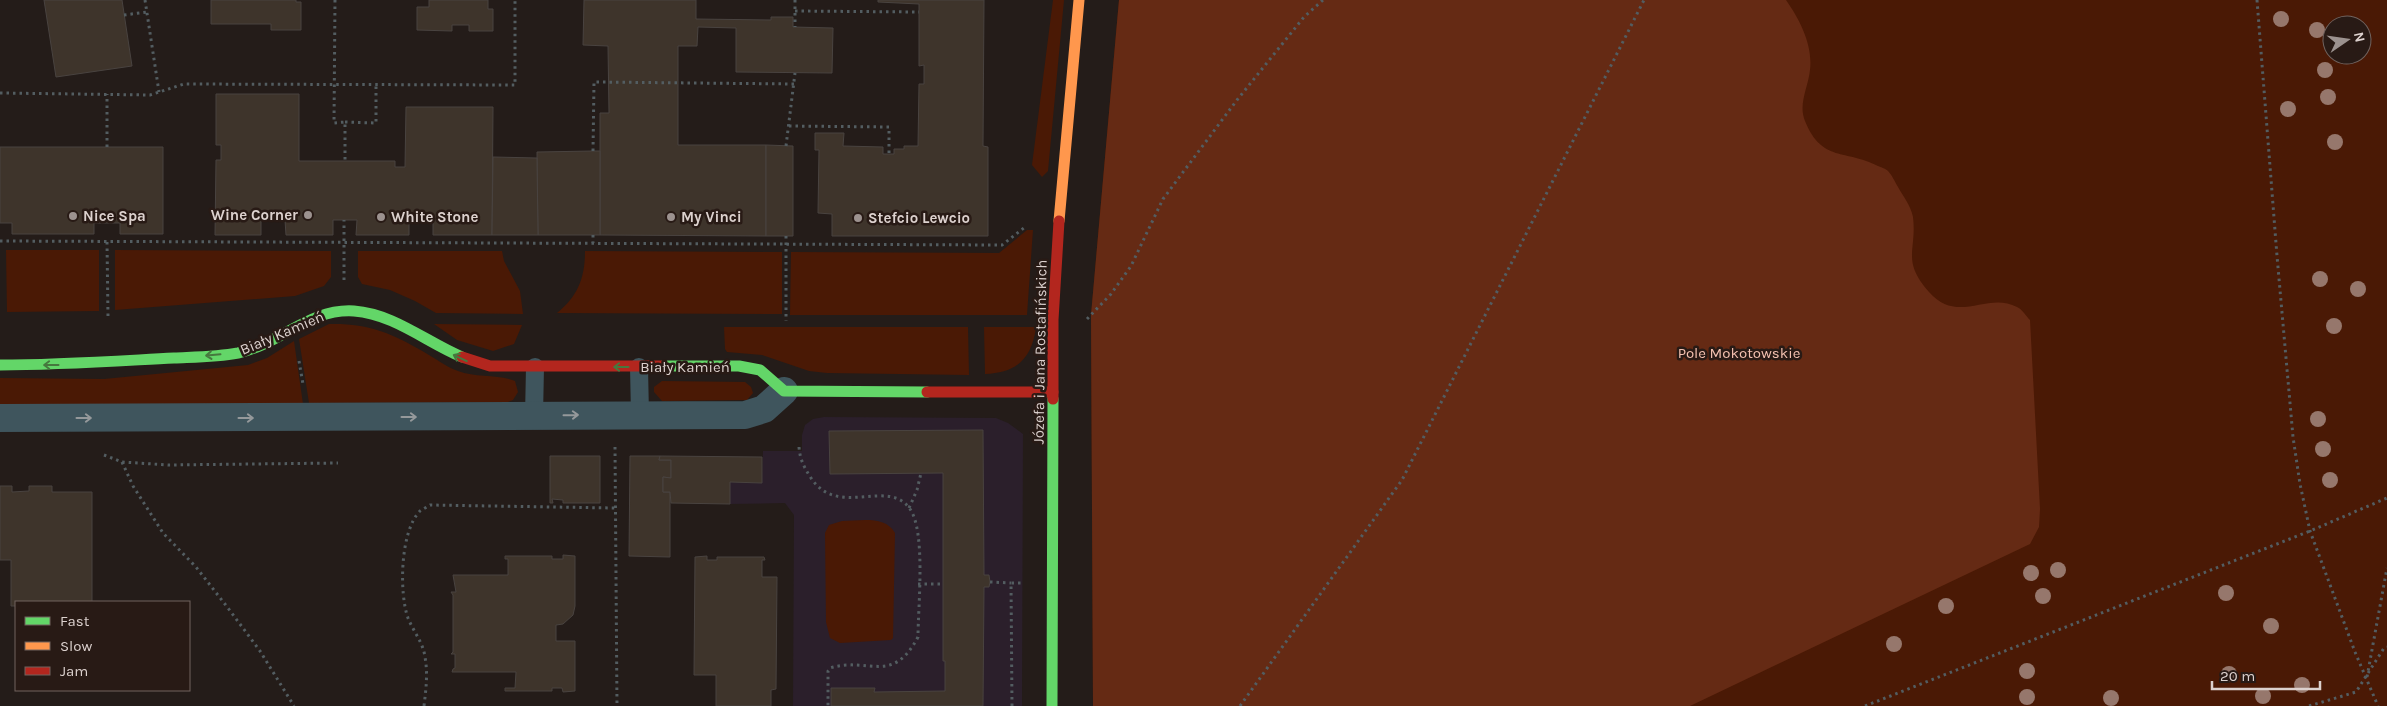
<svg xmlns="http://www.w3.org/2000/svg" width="2387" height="706" font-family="Karla,sans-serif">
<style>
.education{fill:#2b1f2b}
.green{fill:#4a1905;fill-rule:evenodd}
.forest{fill:#652a14}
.building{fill:#3e342b;stroke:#494340}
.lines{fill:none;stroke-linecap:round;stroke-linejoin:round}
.path{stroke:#535d61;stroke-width:3;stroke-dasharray:2.5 4;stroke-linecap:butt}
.lane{stroke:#3f555d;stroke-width:18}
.street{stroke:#3f555d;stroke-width:28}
.fast{stroke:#63d668;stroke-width:11}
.slow{stroke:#ff974d;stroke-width:11}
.jam{stroke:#b3261e;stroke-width:11}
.tree{fill:#96776c}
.oneway{stroke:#46783e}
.oneway2{stroke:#95999b}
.poi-dot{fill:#9c928f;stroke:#281a15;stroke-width:2}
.labels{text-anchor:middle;stroke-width:5;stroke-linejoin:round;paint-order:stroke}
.poi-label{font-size:15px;font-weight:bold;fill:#dcd1ce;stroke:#281a15;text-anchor:start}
.street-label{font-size:15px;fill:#dcd1ce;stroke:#281a15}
.park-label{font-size:15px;fill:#f4c1b0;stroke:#281a15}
</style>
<rect width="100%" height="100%" fill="#241c19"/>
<path class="education" d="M824,417L996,418L1008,423L1023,434L1022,706H793L794,515L785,503L730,504V482L762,483L763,451H802V435L805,425L813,419Z"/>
<g class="green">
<path d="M1053,0H1064L1048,171L1042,177L1032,165Z"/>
<path d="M1119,0H2387V706H1093L1091,315ZM2332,25H2362V55H2332Z"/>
<path d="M1027,230H1033L1027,315H790L791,252L999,253Z"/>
<path d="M6,250H99V311L7,312Z"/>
<path d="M115,250L331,251V277L324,286L295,296L115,310Z"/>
<path d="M358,251H502L504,261L520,291L523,314L436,313L415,301L390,290L362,284L358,277Z"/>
<path d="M585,251L782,252V314L557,313C578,296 585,278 585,251Z"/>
<path d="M329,324C367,323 392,333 424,352C435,358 446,367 458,371C476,378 498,374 515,381L518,392L513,400L508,402L309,403L299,339Z"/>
<path d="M434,324L522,325L514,344L493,351L457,340Z"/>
<path d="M724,327H968L969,375L827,373L809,371L762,355L727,352L725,349Z"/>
<path d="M984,327H1036C1032,358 1017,373 985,374Z"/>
<path d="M294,341L303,404H0V378L104,379L248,365L267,358Z"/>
<path d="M662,381L745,382L751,387L753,393L747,400L662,401L654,392V387Z"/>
<path d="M842,521C860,521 885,515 895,533L893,638L891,640L840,643L830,638L826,622L825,533L829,525Z"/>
</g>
<path class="forest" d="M1119,0H1786C1800,20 1813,45 1810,70C1808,88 1798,104 1805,121C1822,163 1846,149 1878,166C1881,167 1886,169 1888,171C1892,175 1895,182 1898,187C1903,196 1911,206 1913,217C1917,251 1901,260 1929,292C1958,325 1987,291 2017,307C2022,309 2026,316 2030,320L2040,509L2039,527L2030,544L1690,706H1093L1091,315Z"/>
<g class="building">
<path d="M44,0H122L132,66L56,77Z"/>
<path d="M211,0H296V2H301V30H271V24H211Z"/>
<path d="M429,0H488V9H493V31H469V25H452V31L417,30V7H429Z"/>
<path d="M584,0H696V19L771,20V17H793V27L833,28L832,73L736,72V28L698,27L697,46H678V145H766V236L600,235V113H609L608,46L583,45Z"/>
<path d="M878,0H984L983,146L988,147V236H832V214L818,213L819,150H815V133H844L843,146L883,147V154H894V149H904V146H918L919,84H924V65L919,66V4L878,2Z"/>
<path d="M216,94H299V161H395V167H405L406,107H493L492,235H433V220H409V235H356L357,220H333V235H286L285,220H261V235H215L216,160H221V145H216Z"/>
<path d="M766,145L793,146V236H766Z"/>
<path d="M0,147H163V234H120V223H94V234H12V223H0Z"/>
<path d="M593,151H600V235H538L537,152Z"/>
<path d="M493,157L537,158L538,235H492Z"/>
<path d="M983,430L984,575H989L990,582L989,587H984L983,706H831V688H875L874,692L945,691V661H943V473L830,474L829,431Z"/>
<path d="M550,456H600V503H563V500L552,499L553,503H550Z"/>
<path d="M630,456H660L659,460H671V478L663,477V492H670V557L629,556Z"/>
<path d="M660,456L762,457V483L730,482V504L671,503L670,492H663V477L671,478V460H659Z"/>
<path d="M0,486H12V492L29,491V486H52V492H92V602H16V606H11V560H0Z"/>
<path d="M563,555L575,556V606L573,615L563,624L556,625V641H575V691L563,692L562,688H552V691H505V688H515L516,672H452L453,669L455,668V654H451L453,652V595L451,592H456L453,575H508V559H505V556H552V559H563Z"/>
<path d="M707,556V560H717V557H764L765,560H762V577H777L776,689L771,690V706H716V675H694L695,557Z"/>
</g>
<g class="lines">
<g class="path">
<path d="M145,0L159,92"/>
<path d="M335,0L334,123L345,122V161"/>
<path d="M795,0V27"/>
<path d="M2257,0L2277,256L2293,437L2300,484L2310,531L2355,652L2378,706"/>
<path d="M795,11L919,12"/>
<path d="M124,15L147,12"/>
<path d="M0,93L150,95L184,84L515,85V0"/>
<path d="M345,122L376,123V85"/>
<path d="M789,126L889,127V154"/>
<path d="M786,146L795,73"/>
<path d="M107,147V94"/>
<path d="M593,151L594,82L794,84"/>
<path d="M593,235V243"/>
<path d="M786,236V321"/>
<path d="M0,241L1002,245L1025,227"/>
<path d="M107,242L108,317"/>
<path d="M344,280V220"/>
<path d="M1087,319L1111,294L1131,266L1163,199L1237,100L1304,17L1323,0"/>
<path d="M299,361L303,384"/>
<path d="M615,447L617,706"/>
<path d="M799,447C800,460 804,467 811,478C838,519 888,477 910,509C926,532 918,607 918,637C892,686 869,656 830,668L828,671V706"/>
<path d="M104,455L122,462L168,465L338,463"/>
<path d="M122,462L133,486L163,533L196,567L228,608L260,651L294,706"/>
<path d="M909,508L917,490L921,473"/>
<path d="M990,582L1011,583"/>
<path d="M918,584H943"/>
<path d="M2367,677L2387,568"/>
<path d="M424,706C426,689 428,674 425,657C423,642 413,631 408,618C399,593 400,531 420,511C423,509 427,507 430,505L615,508"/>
<path d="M1012,706L1011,583H1021"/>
<path d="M1240,706L1402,480L1644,0"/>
<path d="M1865,706L2310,531L2387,498"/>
<path d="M2309,706L2356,692L2384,648L2387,647"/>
</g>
<g class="lane">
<path d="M639,367L640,415"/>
<path d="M534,416L535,367"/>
</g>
<path class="street" d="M0,418L745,415L764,409L784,391"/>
<g class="fast">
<path d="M0,365C58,365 116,361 174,358C196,357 217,357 238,353C280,344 310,308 354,311C394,314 426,342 462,357"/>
<path d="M663,366H739L760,370L784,391L927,392"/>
<path d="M1052,706L1053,399"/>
</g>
<path class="slow" d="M1059,221L1079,0"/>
<g class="jam">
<path d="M462,357L490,366H663"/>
<path d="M927,392H1053"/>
<path d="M1053,399V320L1059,221"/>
</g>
</g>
<g class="tree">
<circle cx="2281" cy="19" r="8"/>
<circle cx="2317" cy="30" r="8"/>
<circle cx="2325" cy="70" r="8"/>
<circle cx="2328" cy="97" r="8"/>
<circle cx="2288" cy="109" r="8"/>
<circle cx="2335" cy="142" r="8"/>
<circle cx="2320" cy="279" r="8"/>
<circle cx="2358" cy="289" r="8"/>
<circle cx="2334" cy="326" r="8"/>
<circle cx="2318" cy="419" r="8"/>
<circle cx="2323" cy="449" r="8"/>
<circle cx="2330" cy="480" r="8"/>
<circle cx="2058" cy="570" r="8"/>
<circle cx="2031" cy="573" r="8"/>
<circle cx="2226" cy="593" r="8"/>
<circle cx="2043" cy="596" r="8"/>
<circle cx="1946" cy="606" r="8"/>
<circle cx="2271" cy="626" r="8"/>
<circle cx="1894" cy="644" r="8"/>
<circle cx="2027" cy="671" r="8"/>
<circle cx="2229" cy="674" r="8"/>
<circle cx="2302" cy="685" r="8"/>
<circle cx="2263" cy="696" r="8"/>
<circle cx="2027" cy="697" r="8"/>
<circle cx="2111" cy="698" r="8"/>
</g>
<defs><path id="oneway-shaft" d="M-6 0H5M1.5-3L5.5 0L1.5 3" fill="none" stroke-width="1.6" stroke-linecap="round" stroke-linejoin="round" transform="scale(1.25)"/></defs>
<g class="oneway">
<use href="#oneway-shaft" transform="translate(213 355) rotate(175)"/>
<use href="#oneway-shaft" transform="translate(460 358) rotate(-155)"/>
<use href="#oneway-shaft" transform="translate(51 365) rotate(180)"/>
<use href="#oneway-shaft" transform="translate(621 367) rotate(180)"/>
</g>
<g class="oneway2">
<use href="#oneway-shaft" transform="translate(571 415) rotate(-1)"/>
<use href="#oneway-shaft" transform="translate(409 417)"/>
<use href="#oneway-shaft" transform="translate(84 418)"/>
<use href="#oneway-shaft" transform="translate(246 418)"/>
</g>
<g class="poi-dot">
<circle cx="308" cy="215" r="5"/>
<circle cx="73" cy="216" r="5"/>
<circle cx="381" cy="217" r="5"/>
<circle cx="671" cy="217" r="5"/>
<circle cx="858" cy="218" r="5"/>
</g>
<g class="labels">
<g class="poi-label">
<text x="298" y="220" text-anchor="end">Wine Corner</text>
<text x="83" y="221">Nice Spa</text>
<text x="391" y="222">White Stone</text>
<text x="681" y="222">My Vinci</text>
<text x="868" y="223">Stefcio Lewcio</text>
</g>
<g class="street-label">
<text transform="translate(282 333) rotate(-23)" y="5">Biały Kamień</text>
<text transform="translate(1040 352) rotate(-89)" y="5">Józefa i Jana Rostafińskich</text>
<text x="685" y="372">Biały Kamień</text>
</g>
<g class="park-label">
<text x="1739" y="358">Pole Mokotowskie</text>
</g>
</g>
<rect x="15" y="601" width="175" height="90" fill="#281a15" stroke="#70635f"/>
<rect x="25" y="617" width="25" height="8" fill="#63d668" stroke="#70635f"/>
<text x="60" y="626" font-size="15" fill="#dcd1ce">Fast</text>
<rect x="25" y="642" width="25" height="8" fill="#ff974d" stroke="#70635f"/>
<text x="60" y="651" font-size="15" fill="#dcd1ce">Slow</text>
<rect x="25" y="667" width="25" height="8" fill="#b3261e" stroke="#70635f"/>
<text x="60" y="676" font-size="15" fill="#dcd1ce">Jam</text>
<g transform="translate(2347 40) rotate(77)"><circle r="24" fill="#281a15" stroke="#70635f"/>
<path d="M0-4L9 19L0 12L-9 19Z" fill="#9c928f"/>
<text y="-8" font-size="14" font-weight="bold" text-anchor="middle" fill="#dcd1ce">N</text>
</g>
<path d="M2212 681v8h108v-8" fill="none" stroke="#dcd1ce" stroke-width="2.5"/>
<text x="2220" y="681" font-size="15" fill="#dcd1ce" stroke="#281a15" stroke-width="4" paint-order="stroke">20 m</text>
</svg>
